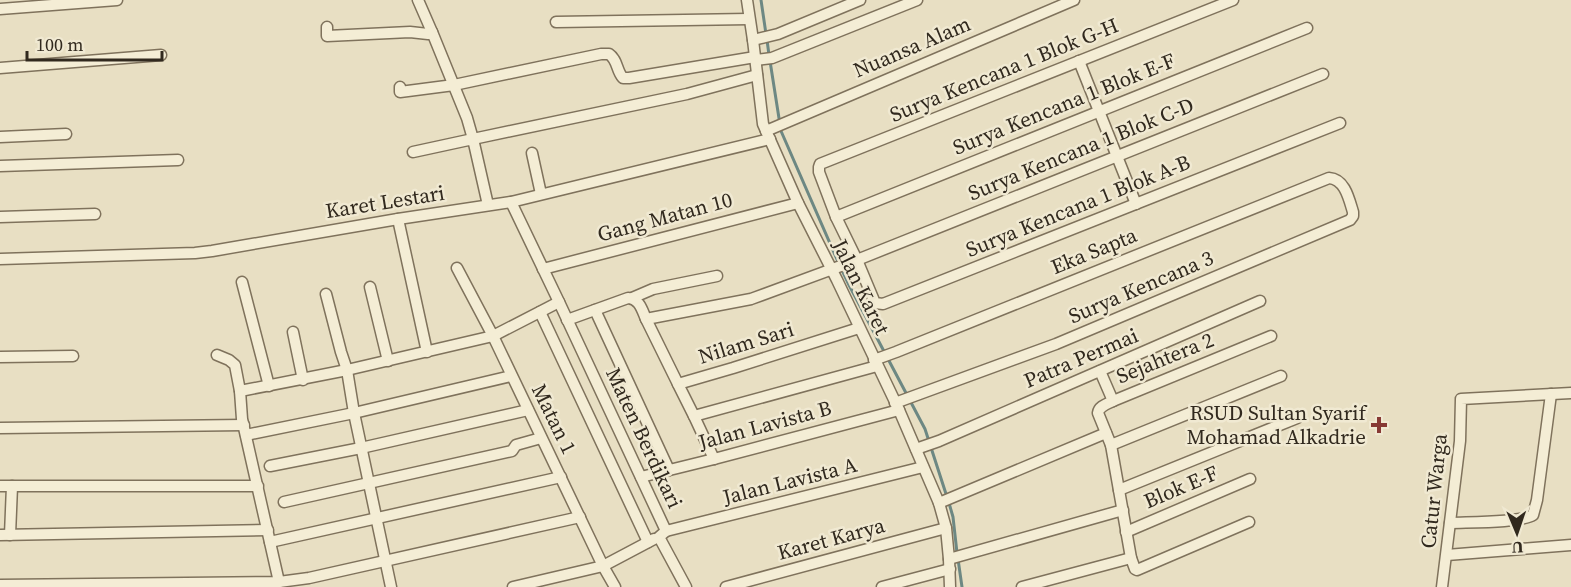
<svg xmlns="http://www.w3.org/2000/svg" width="1571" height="587" font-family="'Source Serif 4',serif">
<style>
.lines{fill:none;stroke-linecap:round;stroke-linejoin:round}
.stream{stroke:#6d8883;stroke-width:3}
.minor-casing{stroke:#7f725c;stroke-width:13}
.minor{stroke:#f4edd5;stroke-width:10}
.poi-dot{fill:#873934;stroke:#f0e9d2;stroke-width:2}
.labels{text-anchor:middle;stroke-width:5;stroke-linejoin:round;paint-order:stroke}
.street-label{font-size:21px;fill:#31291e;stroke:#f0e9d2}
.poi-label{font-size:21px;fill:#31291e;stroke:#f0e9d2;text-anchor:end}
</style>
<rect width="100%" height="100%" fill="#e8dfc3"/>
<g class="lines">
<g class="stream">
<path d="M761,0L766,34"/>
<path d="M767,40L769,55"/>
<path d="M770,61L781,131L839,264"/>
<path d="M842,270L849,285L925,429L947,497"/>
<path d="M949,503L953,517L957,553"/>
<path d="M958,559L962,587"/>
</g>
<defs>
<g id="minor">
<path d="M418,0L432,32"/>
<path d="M747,0L753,40L763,124L798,203L837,280L899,410L939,503L946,528L949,559L950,587"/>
<path d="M1233,0L820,164L819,167V172L836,217L857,260L875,303L883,304L1340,123"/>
<path d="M0,9L117,0"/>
<path d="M556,22L749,19"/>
<path d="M327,27V36L410,32L428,34L432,32L467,118L473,139L687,94L757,75"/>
<path d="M753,40L778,34L860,0"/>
<path d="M756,60L772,58L917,0"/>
<path d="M1079,61L1136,204"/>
<path d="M0,68L161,55"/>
<path d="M400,87V92L454,85L601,54H609C618,60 616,70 623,78H629L755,57"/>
<path d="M766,131L1074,0"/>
<path d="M0,137L66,134"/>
<path d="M413,152L473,139L488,205"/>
<path d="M532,153L541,194"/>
<path d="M0,166L178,160"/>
<path d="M511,202L559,302L666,531L659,537L686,587"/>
<path d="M0,217L95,214"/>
<path d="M836,217L1307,28"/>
<path d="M398,219L427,352"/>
<path d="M0,259L195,253L212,251L398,219L511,202L770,139"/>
<path d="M457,268L493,336L603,566L615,587"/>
<path d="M543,269L798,203"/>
<path d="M242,282L269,386"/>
<path d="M370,287L388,361"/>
<path d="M326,294L341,352L347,370L354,413L391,587"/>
<path d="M632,298L653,289L717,276"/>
<path d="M595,310L669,470"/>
<path d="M540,312L648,542"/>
<path d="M646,319L678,384"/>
<path d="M567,320L628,298C640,299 642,310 646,319L751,299L857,260L1323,74"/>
<path d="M293,332L303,380"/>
<path d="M1271,336L1113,401C1107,404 1099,406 1098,413L1111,445L1281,376"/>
<path d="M217,355L229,360L235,365L240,391L242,419L279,582"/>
<path d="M0,357L73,356"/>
<path d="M874,360L896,352L1329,178C1345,179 1349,199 1353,212V216L1350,220L1056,344L895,403"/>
<path d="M1100,371L1113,401"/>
<path d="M240,391L347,370L493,336L559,302"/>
<path d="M694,416L678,384L733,368L859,328"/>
<path d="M0,428L244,425"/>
<path d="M246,435L354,413L511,376"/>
<path d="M1111,445L1131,558L1135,569L1137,570L1249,522"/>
<path d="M916,449L939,441L1260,301"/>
<path d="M714,459L694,416L877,366"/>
<path d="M270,466L361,448L528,410"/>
<path d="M641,477L714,459L899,410"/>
<path d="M0,486H258"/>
<path d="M1119,490L1297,418"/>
<path d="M284,502L512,451L516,445L541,438"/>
<path d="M939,503L1106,433"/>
<path d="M1450,523C1468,522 1520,523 1533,515L1537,500L1551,394"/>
<path d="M666,531L923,467"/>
<path d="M1126,532L1250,479"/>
<path d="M0,535L268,530"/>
<path d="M10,535L12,486"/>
<path d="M270,542L561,477"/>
<path d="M1447,555L1571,545"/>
<path d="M949,559L1123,510"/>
<path d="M0,585L279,582L309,578L580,517"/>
<path d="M513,587L603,566L654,539"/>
<path d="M726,587L946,528"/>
<path d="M882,587L950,569"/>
<path d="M1022,587L1131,558"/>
<path d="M1442,587L1460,441L1461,399L1571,393"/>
</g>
</defs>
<use href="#minor" class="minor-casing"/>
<use href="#minor" class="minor"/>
</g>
<path class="poi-dot" d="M1376 416h6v6h6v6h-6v6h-6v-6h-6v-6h6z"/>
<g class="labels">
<g class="street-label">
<text transform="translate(912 47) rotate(-23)" y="7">Nuansa Alam</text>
<text transform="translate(1004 70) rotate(-22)" y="7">Surya Kencana 1 Blok G-H</text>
<text transform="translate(1064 104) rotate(-22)" y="7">Surya Kencana 1 Blok E-F</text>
<text transform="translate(1081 149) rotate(-22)" y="7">Surya Kencana 1 Blok C-D</text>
<text transform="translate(385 202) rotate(-9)" y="7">Karet Lestari</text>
<text transform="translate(1078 206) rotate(-22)" y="7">Surya Kencana 1 Blok A-B</text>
<text transform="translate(665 217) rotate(-15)" y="7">Gang Matan 10</text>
<text transform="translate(1094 251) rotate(-22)" y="7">Eka Sapta</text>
<text transform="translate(861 287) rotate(64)" y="7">Jalan Karet</text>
<text transform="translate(1141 287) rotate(-23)" y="7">Surya Kencana 3</text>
<text transform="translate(746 343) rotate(-17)" y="7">Nilam Sari</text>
<text transform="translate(1081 358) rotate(-23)" y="7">Patra Permai</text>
<text transform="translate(1165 358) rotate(-22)" y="7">Sejahtera 2</text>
<text transform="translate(554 419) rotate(64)" y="7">Matan 1</text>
<text transform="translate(765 425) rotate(-15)" y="7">Jalan Lavista B</text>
<text transform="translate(644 438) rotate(65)" y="7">Maten Berdikari</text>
<text transform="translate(790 481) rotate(-14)" y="7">Jalan Lavista A</text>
<text transform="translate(1181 487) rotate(-23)" y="7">Blok E-F</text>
<text transform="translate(1434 491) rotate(-84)" y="7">Catur Warga</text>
<text transform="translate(831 539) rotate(-15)" y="7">Karet Karya</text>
</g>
<g class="poi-label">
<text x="1366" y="420">RSUD Sultan Syarif<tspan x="1366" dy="24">Mohamad Alkadrie</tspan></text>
</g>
</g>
<g transform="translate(1517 533) rotate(178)" stroke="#f0e9d2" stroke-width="4.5" paint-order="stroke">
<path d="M0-4.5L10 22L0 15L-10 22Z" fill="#31291e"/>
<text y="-9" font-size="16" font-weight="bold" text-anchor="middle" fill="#31291e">U</text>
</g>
<path d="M27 51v9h135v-9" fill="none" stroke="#31291e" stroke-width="3"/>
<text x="36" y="51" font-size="18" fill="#31291e" stroke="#f0e9d2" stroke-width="4.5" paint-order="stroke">100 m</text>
</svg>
